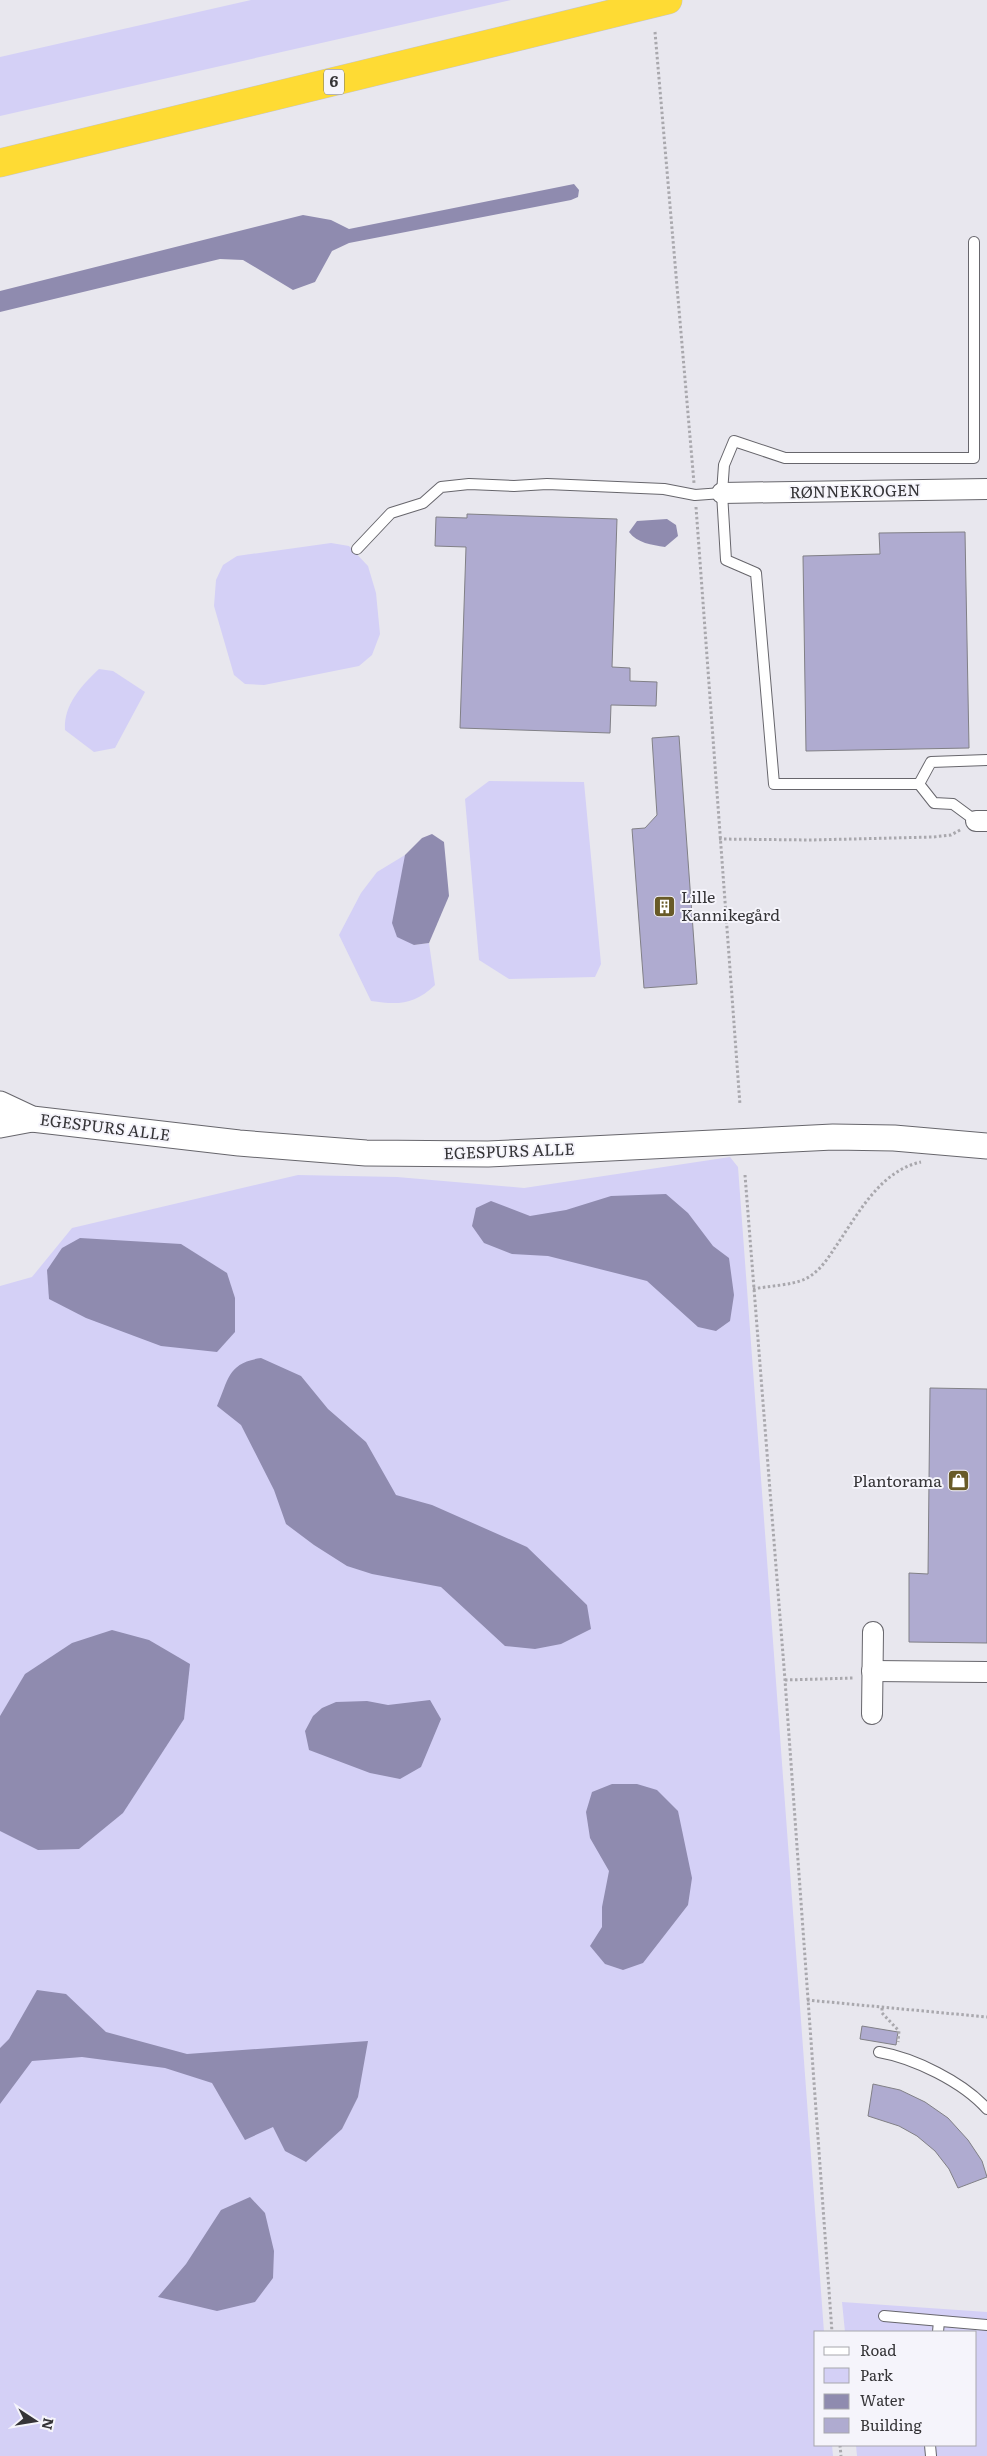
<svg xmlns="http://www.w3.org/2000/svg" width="987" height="2456" font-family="Literata,serif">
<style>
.green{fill:#d4d0f6}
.water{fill:#8f8baf}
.building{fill:#afabd0;stroke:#818086}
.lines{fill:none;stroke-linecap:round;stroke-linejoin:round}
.service-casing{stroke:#67666c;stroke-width:12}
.minor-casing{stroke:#67666c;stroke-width:22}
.tertiary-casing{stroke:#67666c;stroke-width:27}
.trunk-casing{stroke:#c6c6c7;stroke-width:29}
.path{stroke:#a9a8ad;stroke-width:3;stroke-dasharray:2.5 2.5;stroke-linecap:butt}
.service{stroke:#fff;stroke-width:10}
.minor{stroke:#fff;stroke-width:20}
.tertiary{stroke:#fff;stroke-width:25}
.trunk{stroke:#fedb34;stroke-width:28}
.labels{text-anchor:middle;stroke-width:4;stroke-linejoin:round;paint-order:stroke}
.shield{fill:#f5f4fb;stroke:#6f6e72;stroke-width:1}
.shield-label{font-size:15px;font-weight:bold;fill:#353437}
.street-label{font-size:16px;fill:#353437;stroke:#f5f4fb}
.poi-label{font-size:16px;fill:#353437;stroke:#f5f4fb;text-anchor:start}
</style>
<rect width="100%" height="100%" fill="#e8e7ee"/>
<g class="green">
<path d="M251,0H511L0,116V57Z"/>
<path d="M331,543L349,546L368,566L376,593L380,634L372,655L359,666L264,685L245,684L234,675L214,606L216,580L223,565L237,556Z"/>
<path d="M99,669L113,671L145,692L115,748L94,752L65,730C63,705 82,685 99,669Z"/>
<path d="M489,781L584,782L601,964L595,977L509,979L479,960L465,799Z"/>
<path d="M405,855L414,945L429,943L435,985C414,1005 398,1005 371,1001L339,935L361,893L377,872Z"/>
<path d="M730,1157L738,1167L824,2332H816V2445H832L833,2456H0V1286L32,1277L72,1228L298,1175L397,1177L524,1188Z"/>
<path d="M842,2302L987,2312V2456H857L856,2445H976V2332H845Z"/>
</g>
<g class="water">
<path d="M574,184L579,190L578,197L571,200L349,243L332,251L315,282L293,290L243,260L220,259L0,312V291L303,215L331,220L349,229Z"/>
<path d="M667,519L676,525L678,536L665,547C652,545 637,543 629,532L637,521Z"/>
<path d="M432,834L444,842L449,896L429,943L414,945L397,937L392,923L405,855L422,838Z"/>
<path d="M666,1194L688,1213L713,1246L729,1258L734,1295L730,1321L716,1331L698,1327L647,1281L548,1256L512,1254L484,1243L472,1226L476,1208L491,1201L530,1216L566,1210L611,1196Z"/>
<path d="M80,1238L181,1244L227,1273L235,1298V1332L217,1352L161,1346L86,1318L49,1299L47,1270L62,1248Z"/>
<path d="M261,1358L301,1376L328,1409L366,1442L396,1495L432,1505L527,1547L587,1605L591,1629L561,1644L535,1649L505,1646L441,1587L372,1574L347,1566L314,1545L286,1524L274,1490L241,1425L217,1406C229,1378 228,1363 261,1358Z"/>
<path d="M112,1630L149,1640L190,1664L184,1719L123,1813L79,1849L38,1850L0,1831V1716L25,1674L72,1643Z"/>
<path d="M430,1700L441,1719L421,1767L400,1779L370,1773L309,1750L305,1731L313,1716L322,1708L336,1702L367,1701L388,1705Z"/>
<path d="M612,1784H637L657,1790L678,1811L692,1878L688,1905L643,1963L623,1970L605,1964L590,1946L602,1927V1907L609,1871L590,1838L586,1812L592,1792Z"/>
<path d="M37,1990L66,1994L106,2032L187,2054L368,2041L358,2097L342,2129L306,2162L285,2151L273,2127L245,2140L212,2083L165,2068L82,2057L32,2061L0,2104V2048L9,2039Z"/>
<path d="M250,2197L265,2213L274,2251L273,2278L255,2302L217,2311L158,2297L186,2264L221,2210Z"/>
</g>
<g class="building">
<path d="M467,514L617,519L612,667L630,668V681L657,682L656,706L611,705L610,733L460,728L466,547L435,546L436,517L467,518Z"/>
<path d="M965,532L969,748L806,751L803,556L880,554L879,533Z"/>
<path d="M679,736L697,984L644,988L632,829L645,828L657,815L652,738Z"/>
<path d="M930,1388L987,1389V1643L909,1642V1573L928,1574Z"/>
<path d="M862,2026L898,2032L896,2045L860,2039Z"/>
<path d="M873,2084L900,2090L925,2102L948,2118L968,2140L982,2161L987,2177L958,2188L949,2169L935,2151L917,2136L899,2126L868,2116Z"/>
</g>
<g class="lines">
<defs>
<g id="service">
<path d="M974,242V458H785L734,441L724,465L722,493L726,560L756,573L774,784H919L934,803L953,804L976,821"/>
<path d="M357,549L391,513L423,503L441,487L469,484L514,486L547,484L664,489L695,495L722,493"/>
<path d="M919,784L931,762L987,760"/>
<path d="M879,2052C914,2058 963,2082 987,2109"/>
<path d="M884,2316L987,2325"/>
<path d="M938,2332L939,2321"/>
<path d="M930,2445L931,2456"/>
</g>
<g id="minor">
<path d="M722,493L987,489"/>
<path d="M976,821H987"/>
<path d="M872,1671L987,1672"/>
<path d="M872,1714L873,1632"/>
</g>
<g id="tertiary">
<path d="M0,1104L32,1119L239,1143L366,1153L488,1154L833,1137L894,1138L987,1146"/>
<path d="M0,1125L32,1119"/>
</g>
<path id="trunk" d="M0,163L668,0"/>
</defs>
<use href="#service" class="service-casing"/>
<use href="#minor" class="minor-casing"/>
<use href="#tertiary" class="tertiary-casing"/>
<use href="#trunk" class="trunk-casing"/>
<g class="path">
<path d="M655,32L694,483"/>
<path d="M696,507L740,1105"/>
<path d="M719,839L811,840L933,837L951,835L962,829"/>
<path d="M745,1175L785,1680L832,2332"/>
<path d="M753,1289C768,1286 793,1285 805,1279C818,1273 827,1260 834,1249C857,1216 879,1171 921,1162"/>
<path d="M785,1680L854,1678"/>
<path d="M807,2000L987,2017"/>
<path d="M882,2008V2013L899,2031L898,2042"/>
<path d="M840,2445L841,2456"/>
</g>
<use href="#service" class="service"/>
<use href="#minor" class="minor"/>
<use href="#tertiary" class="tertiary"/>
<use href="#trunk" class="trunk"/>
</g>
<defs>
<symbol id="building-square" viewBox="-11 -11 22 22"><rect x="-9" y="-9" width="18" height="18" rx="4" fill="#685a27" stroke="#f5f4fb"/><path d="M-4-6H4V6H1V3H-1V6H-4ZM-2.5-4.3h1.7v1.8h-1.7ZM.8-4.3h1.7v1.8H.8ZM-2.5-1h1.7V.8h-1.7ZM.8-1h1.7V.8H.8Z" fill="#fff"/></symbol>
<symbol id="shop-square" viewBox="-11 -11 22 22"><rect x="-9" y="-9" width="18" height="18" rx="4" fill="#685a27" stroke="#f5f4fb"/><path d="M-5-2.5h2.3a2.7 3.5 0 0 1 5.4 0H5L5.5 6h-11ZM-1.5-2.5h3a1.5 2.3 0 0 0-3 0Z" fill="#fff"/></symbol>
</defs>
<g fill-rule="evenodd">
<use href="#building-square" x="652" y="894" width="25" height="25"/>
<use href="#shop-square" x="946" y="1468" width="25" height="25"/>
</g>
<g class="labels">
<rect class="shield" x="324" y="69.5" width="20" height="25" rx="4"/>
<g class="shield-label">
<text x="334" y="87">6</text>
</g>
<g class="street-label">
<text transform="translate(855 491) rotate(-1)" y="6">RØNNEKROGEN</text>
<text transform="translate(105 1127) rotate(7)" y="6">EGESPURS ALLE</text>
<text transform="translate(509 1151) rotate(-2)" y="6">EGESPURS ALLE</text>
</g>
<g class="poi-label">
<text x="681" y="903">Lille<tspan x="681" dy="18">Kannikegård</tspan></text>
<text x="942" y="1487" text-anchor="end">Plantorama</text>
</g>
</g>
<rect x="814" y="2331" width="162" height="115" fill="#f5f4fb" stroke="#a8a7ad"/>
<rect x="824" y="2347" width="25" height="8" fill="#ffffff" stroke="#a8a7ad"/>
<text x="860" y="2356" font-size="15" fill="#353437">Road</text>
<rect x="824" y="2368" width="25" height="15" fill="#d4d0f6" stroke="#a8a7ad"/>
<text x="860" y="2381" font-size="15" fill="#353437">Park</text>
<rect x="824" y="2394" width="25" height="15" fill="#8f8baf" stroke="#a8a7ad"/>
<text x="860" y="2406" font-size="15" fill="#353437">Water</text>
<rect x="824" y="2418" width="25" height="15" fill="#afabd0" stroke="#a8a7ad"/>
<text x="860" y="2431" font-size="15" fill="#353437">Building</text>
<g transform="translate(35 2421) rotate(102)" stroke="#f5f4fb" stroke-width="4" paint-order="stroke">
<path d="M0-4L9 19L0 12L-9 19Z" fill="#353437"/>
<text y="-8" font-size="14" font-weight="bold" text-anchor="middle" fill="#353437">N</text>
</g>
</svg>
